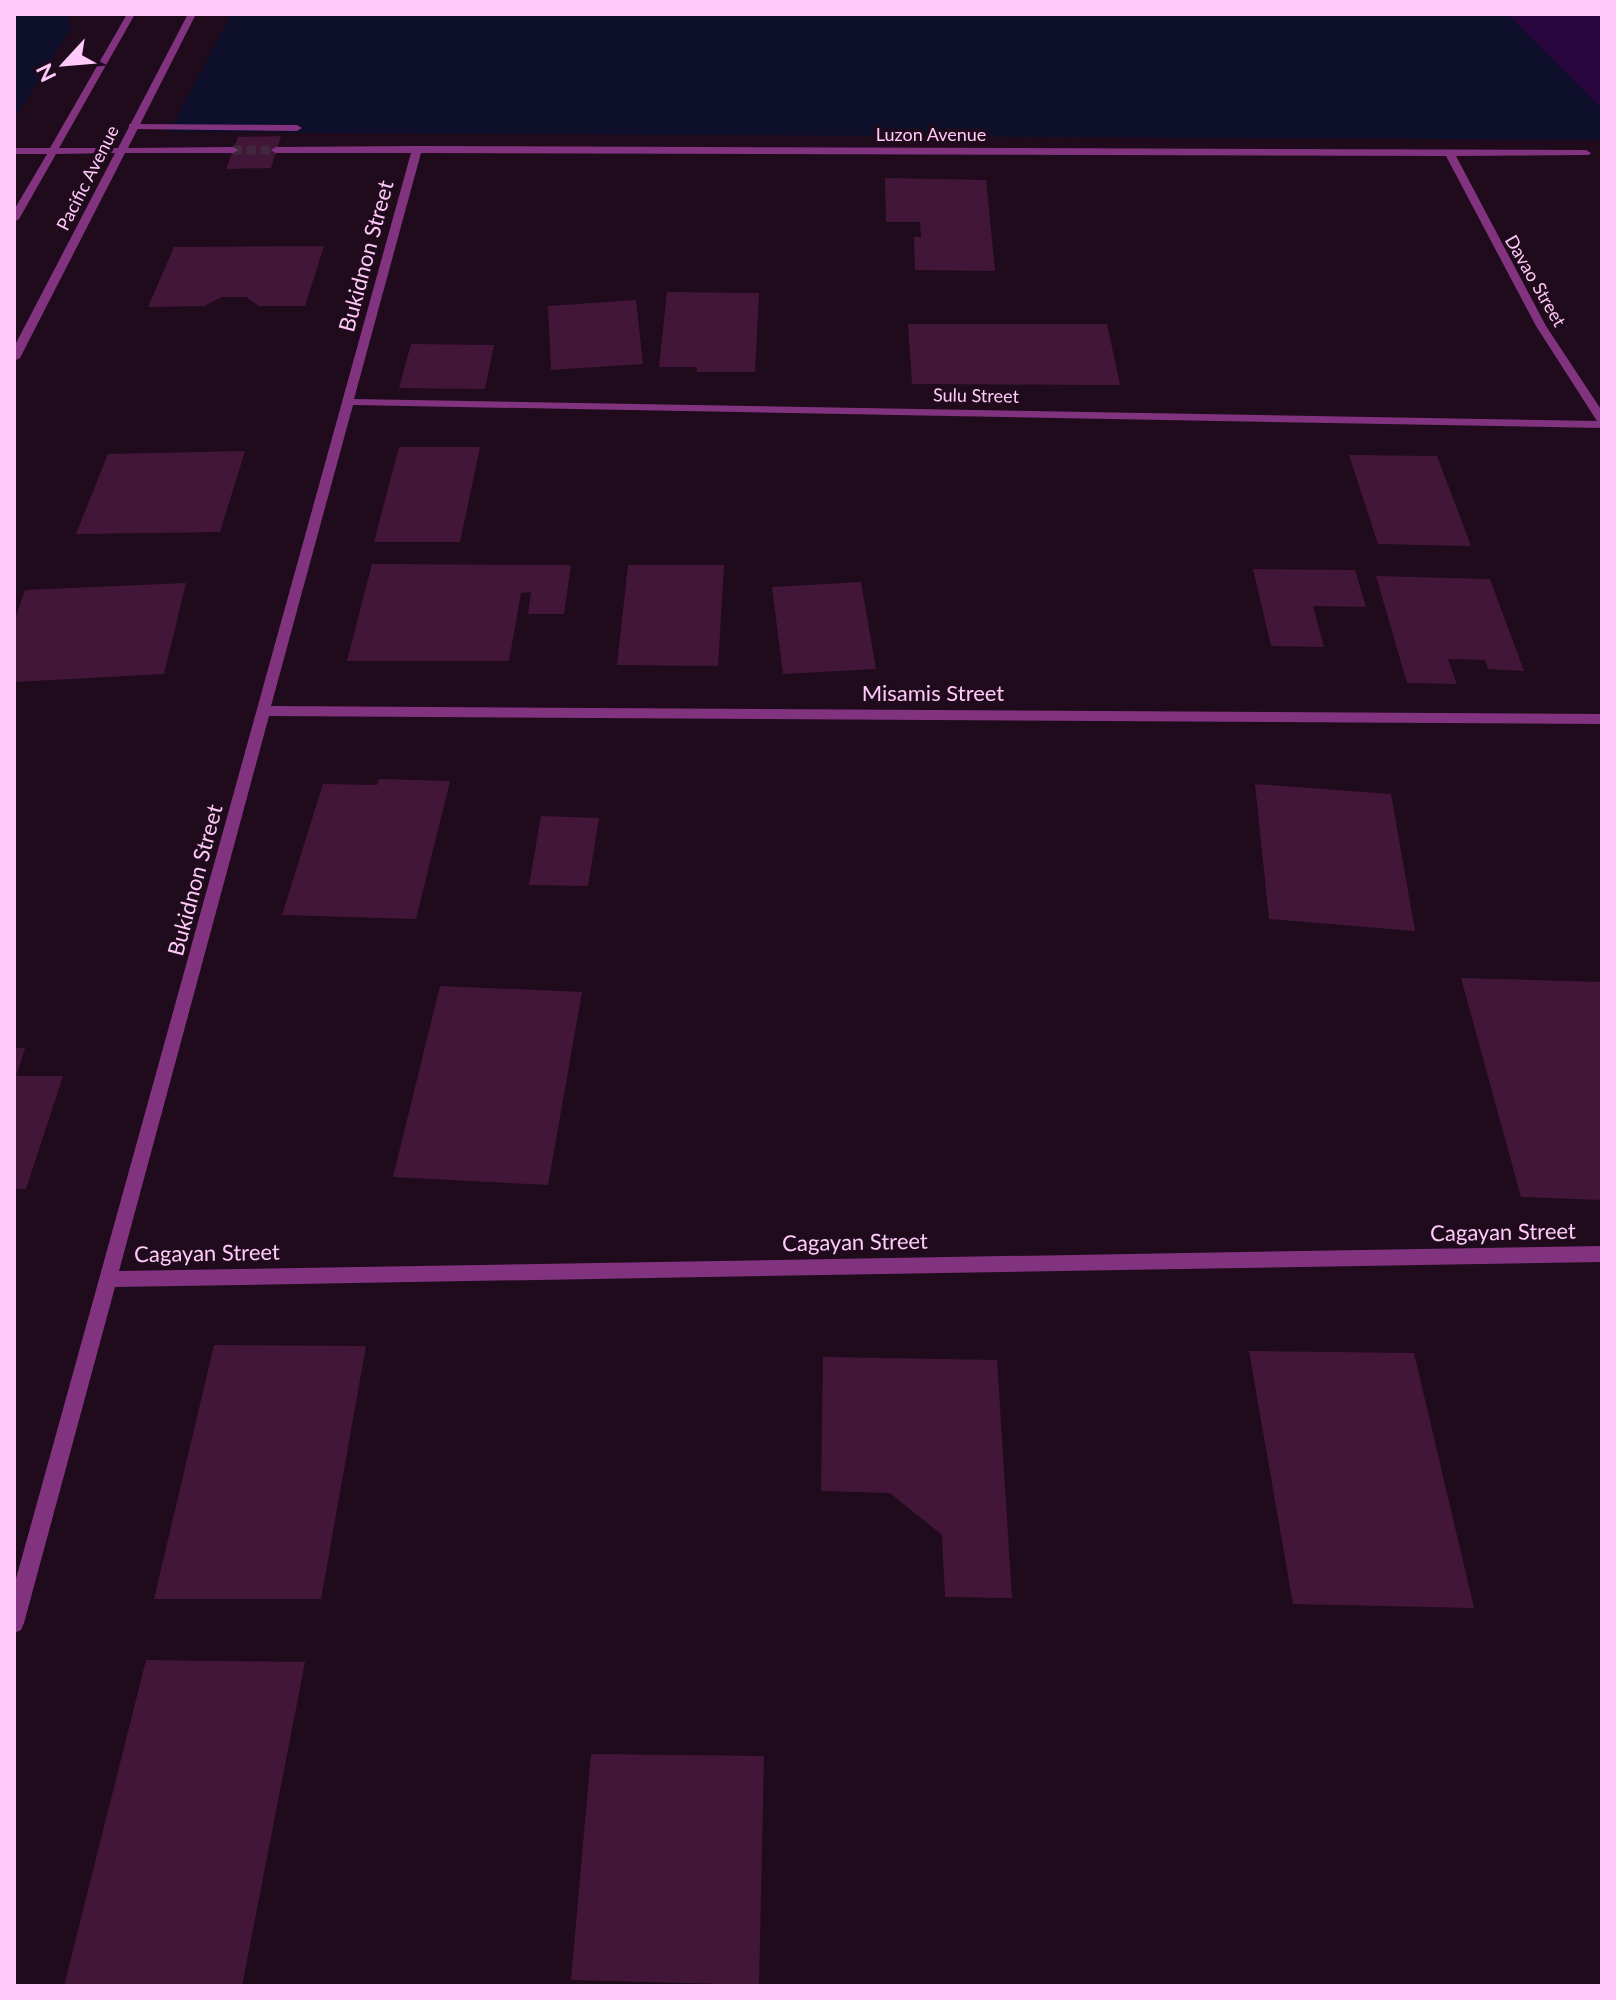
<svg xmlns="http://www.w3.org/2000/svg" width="1616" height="2000" font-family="Lato,sans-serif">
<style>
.green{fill:#0e0f2a}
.water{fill:#29063e}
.building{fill:#421639}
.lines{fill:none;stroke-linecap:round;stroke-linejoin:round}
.minor-tunnel{stroke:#41283d;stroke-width:9;stroke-dasharray:9 5;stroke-linecap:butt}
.service{fill:#82337f;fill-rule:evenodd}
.minor{fill:#82337f;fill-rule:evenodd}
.labels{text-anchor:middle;stroke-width:7;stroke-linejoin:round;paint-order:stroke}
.far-street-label{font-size:18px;fill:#ffcaf9;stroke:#200b1c}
.street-label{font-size:22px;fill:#ffcaf9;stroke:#200b1c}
</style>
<rect width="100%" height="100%" fill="#200b1c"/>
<g class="green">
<path d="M14,14H68L71,28L14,120Z"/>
<path d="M231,14H1508L1602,109V140L169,132Z"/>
</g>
<path class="water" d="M1508,14H1602V109Z"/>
<g class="building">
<path d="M281,136L271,168L226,169L238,137Z"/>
<path d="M885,178L986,180L995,271L915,270L914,237H921L920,222H886Z"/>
<path d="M324,246L305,306H259L246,297H222L204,306L148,307L174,247Z"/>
<path d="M667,292L759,293L755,372H697V367H659Z"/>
<path d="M636,300L643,364L551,370L548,306Z"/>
<path d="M908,324H1107L1120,385L912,384Z"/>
<path d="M411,344L494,345L485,389L399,388Z"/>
<path d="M399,447H480L460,542H374Z"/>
<path d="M245,451L220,532L76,534L108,454Z"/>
<path d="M1349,455L1437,456L1471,546L1378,544Z"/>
<path d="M372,564L571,565L564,614H528L531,592L521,593L509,661H347Z"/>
<path d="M628,565H724L718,666L617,665Z"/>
<path d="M1253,569L1355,570L1366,607L1313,606L1324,647L1271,646Z"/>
<path d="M1376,576L1490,579L1524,671L1488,669L1485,660L1448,659L1457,684L1407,683Z"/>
<path d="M861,582L876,669L783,674L772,587Z"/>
<path d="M186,583L164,674L14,682V622L25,590Z"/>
<path d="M379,779L450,781L416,919L282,915L323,784L377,785Z"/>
<path d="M1255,784L1391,794L1415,931L1269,919Z"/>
<path d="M541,816L599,818L588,886L529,885Z"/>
<path d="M1461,978L1602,982V1200L1521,1197Z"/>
<path d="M440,986L582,992L548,1185L393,1177Z"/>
<path d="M14,1048H25L16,1076H63L26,1189H14Z"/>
<path d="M214,1345L366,1346L321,1599H154Z"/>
<path d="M1249,1351L1414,1353L1474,1608L1293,1604Z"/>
<path d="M823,1357L997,1360L1012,1598L945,1597L942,1535L890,1493L821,1491Z"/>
<path d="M146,1660L305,1662L242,1986H64Z"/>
<path d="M591,1754L764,1756L759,1985L571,1980Z"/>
</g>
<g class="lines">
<path class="minor-tunnel" d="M233,150H276"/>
<path class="service" d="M129,124L297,125L302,128L297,131L132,129L129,128Z"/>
<g class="minor">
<path d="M127,14H135L59,148H118L188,14H196L128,148L233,147L238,150L233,153H125L20,358L14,361V347L115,153L56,154L19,219L14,222V210L47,154H14V148H50Z"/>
<path d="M417,146L1586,150L1591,153L1589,155L1456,156L1546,326L1602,411V428L353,405L271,706L1602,714V724L269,716L119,1271L1602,1246V1262L115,1287L24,1623L21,1630L14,1633V1586L411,153H276L271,150L276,147ZM421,153L1446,156L1536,326L1597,421L354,399Z"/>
</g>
</g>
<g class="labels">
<g class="far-street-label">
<text x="931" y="141">Luzon Avenue</text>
<text transform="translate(88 178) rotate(-63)" y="6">Pacific Avenue</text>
<text transform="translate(1535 281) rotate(60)" y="6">Davao Street</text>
<text transform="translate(976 396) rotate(1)" y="6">Sulu Street</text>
</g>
<g class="street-label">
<text transform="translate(366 256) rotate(-75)" y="8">Bukidnon Street</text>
<text x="933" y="701">Misamis Street</text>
<text transform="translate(195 880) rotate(-75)" y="8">Bukidnon Street</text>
<text transform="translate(1503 1232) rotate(-1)" y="8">Cagayan Street</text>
<text transform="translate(855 1242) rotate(-1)" y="8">Cagayan Street</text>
<text transform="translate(207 1253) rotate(-1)" y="8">Cagayan Street</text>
</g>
</g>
<rect width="1616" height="2000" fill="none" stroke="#ffcaf9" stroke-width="32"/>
<g transform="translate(64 64) rotate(244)" stroke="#200b1c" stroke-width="6" paint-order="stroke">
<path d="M0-6L14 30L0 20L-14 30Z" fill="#ffcaf9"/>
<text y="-12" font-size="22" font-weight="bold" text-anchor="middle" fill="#ffcaf9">N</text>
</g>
</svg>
